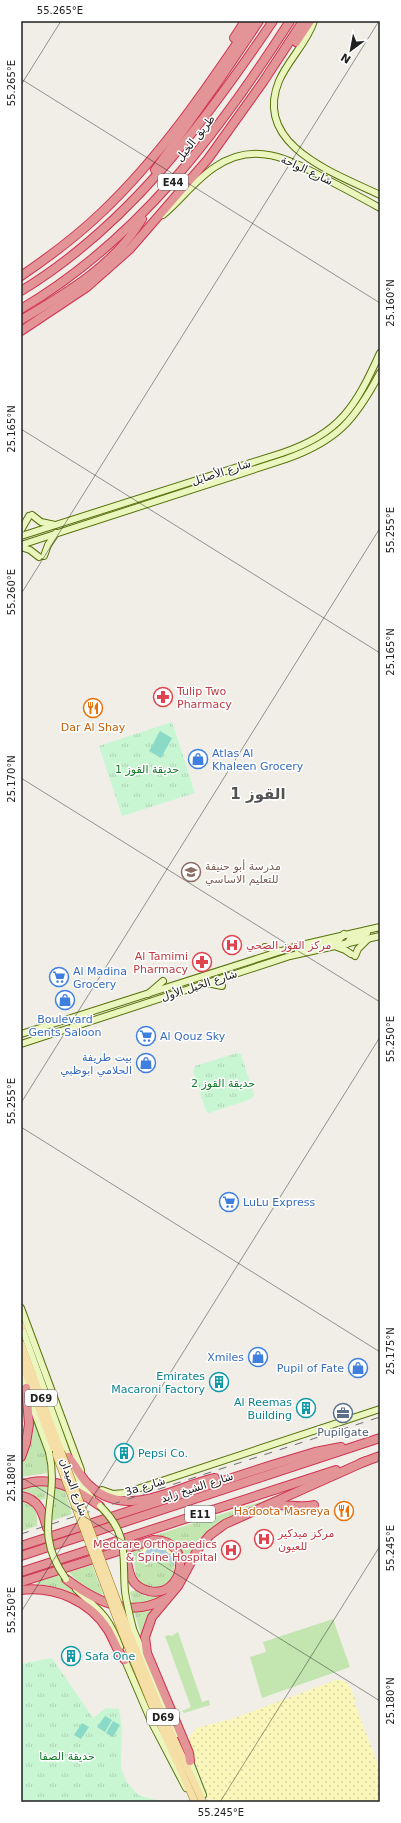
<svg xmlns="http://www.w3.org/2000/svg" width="401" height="1823" font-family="'DejaVu Sans','Noto Sans Arabic',sans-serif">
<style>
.grass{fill:url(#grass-tufts)}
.sand{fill:url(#sand-dots)}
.park{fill:url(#park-tufts)}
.garden{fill:#c3e6b1}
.pitch{fill:#8adac7}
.water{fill:#aac9db}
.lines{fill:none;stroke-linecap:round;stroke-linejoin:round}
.secondary-casing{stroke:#58720c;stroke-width:8}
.primary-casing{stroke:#937909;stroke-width:8}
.highway-casing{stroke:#d03251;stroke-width:10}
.secondary{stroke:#ebf6bf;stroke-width:6}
.primary{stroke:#f6dfa6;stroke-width:7}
.highway{stroke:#e29497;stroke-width:8}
.rail{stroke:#6e6e6e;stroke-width:1;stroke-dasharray:8 8;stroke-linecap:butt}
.secondary-bridge-casing{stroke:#58720c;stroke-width:8;stroke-linecap:butt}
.primary-bridge-casing{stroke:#937909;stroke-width:8;stroke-linecap:butt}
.secondary-bridge{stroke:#ebf6bf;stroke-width:6}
.primary-bridge{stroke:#f6dfa6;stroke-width:7}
.ticks{fill:none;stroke:#202020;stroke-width:1;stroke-opacity:0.45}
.labels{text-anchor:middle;stroke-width:3;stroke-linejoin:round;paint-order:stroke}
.shield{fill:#fff;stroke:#636363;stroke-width:1}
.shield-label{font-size:10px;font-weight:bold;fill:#202020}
.street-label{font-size:11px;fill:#202020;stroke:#fff}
.health-label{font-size:11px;fill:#be3a42;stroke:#fff;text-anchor:start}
.food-label{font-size:11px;fill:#c56008;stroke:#fff}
.shop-label{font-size:11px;fill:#366cbe;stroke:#fff;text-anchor:start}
.park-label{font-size:11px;fill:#13792a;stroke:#fff}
.education-label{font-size:11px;fill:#785e54;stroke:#fff;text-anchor:start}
.culture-label{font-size:11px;fill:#0d838f;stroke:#fff;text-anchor:end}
.service-label{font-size:11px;fill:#4e5e75;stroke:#fff}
.district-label{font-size:15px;font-weight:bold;fill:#535353;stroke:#fff}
.neatline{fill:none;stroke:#202020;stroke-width:1.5}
.ticks-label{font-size:10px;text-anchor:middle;fill:#202020}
</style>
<defs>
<pattern id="grass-tufts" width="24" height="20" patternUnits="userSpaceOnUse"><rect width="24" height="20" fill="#c3e6b1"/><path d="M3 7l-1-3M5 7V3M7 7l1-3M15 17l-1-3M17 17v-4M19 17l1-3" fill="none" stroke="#a7c598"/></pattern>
<pattern id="sand-dots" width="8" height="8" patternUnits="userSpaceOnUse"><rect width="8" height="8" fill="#fbf7ba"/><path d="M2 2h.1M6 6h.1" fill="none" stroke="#d7d3a0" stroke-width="1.8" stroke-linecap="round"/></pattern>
<pattern id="park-tufts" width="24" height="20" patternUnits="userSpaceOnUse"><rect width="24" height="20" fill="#c8f6d2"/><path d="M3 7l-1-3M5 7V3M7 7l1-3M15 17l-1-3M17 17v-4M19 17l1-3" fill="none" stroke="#acd3b4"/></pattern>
</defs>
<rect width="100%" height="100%" fill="#f0eee7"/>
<g class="grass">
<path d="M30,1409L47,1457V1473L21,1477V1463L28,1446Z"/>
<path d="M48,1482L45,1499L39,1500L30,1493L21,1490V1486Z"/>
<path d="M56,1483L63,1485L72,1514L51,1521Z"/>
<path d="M279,1496L238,1513L218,1524L184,1573C187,1551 176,1535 153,1536Z"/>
<path d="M21,1500C35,1503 38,1514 37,1526L21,1531Z"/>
<path d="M143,1547L139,1556L144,1563L147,1564L148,1556L154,1551C166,1553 173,1561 175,1573C168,1586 149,1596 138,1579C133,1571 136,1560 132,1552Z"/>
<path d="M92,1565L103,1594L97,1595L76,1580L69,1572Z"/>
<path d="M57,1575L81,1597L63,1589L35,1583Z"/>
<path d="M136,1590L145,1596H161L153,1601L133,1605L130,1592Z"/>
<path d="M157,1607L144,1644L134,1612L149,1610Z"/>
</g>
<g class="sand">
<path d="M154,1544C172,1546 178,1552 176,1571L174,1567L175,1564C169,1553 161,1544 148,1549C144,1555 146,1558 147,1564L144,1563L139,1556C141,1548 145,1546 154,1544Z"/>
<path d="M336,1680H341L348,1683L356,1701L354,1702L380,1769V1802H210L189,1744V1737L197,1728L235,1718Z"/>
</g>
<g class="park">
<path d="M172,722L195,793L122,816L99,746Z"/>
<path d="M237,1053L241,1054L254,1095L251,1099L209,1113L206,1111L193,1071L195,1066Z"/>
<path d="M52,1658L93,1718L106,1708L119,1709L122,1729L121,1767L126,1781L138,1795L163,1802H21V1664Z"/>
</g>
<g class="garden">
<path d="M333,1619L350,1667L262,1698L250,1657L266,1652L263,1642Z"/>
<path d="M178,1632L202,1702L209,1700L210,1705L184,1713L182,1711L191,1707L165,1636L169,1635L172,1636Z"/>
</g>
<g class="pitch">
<path d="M160,731L172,738L161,758L149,751Z"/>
<path d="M105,1716L112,1720L105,1732L97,1727Z"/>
<path d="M113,1721L120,1725L113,1737L106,1733Z"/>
<path d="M82,1723L89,1727L81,1739L74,1735Z"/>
</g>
<path class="water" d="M151,1548L165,1550L174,1559V1567L168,1558L158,1552L150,1553L147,1563L144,1556L147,1549Z"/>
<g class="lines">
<defs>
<g id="secondary">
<path d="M314,21C307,43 288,60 279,81C252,146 337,174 380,195"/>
<path d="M163,215C181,200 195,180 215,167C254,140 289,159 326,179C344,188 362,198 380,208"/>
<path d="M32,515L41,522L55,525"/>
<path d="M21,530L29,516"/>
<path d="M21,536L282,453C340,434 356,406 380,353"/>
<path d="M21,545L286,459C337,441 355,420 380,373"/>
<path d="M21,547L30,550L39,557"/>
<path d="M44,556L48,545L56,533"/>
<path d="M347,944L350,939L367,933"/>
<path d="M265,947L280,951"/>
<path d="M337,947L345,950L351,954"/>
<path d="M298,951L338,941L344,934"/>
<path d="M355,956L358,949L367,940"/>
<path d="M207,983L222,986"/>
<path d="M148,994L163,981"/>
<path d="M21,1034L297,946L380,927"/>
<path d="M21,1044L290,956L380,936"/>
<path d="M21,1308L81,1470"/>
<path d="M21,1325L75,1475L81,1486L92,1498"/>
<path d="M21,1376L49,1452"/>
<path d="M102,1490L113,1494L125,1493L380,1409"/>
<path d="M76,1589C100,1612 107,1613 120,1647"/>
<path d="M133,1629L177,1734"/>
<path d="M124,1658L151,1721L186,1788"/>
<path d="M189,1759L203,1795"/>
</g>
<g id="primary">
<path d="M21,1326L22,1327"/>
<path d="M21,1344L61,1452"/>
<path d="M21,1360L56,1454"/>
<path d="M128,1630L159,1707L203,1802"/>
<path d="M122,1632L154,1710L195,1802"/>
</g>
<g id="highway">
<path d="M234,38L245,21"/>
<path d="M296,42L310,21"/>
<path d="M155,170L218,82L259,21"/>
<path d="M21,276C49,257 77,236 102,212C160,157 207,88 252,21"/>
<path d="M21,291C128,226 204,123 273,21"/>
<path d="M21,309C138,240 218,133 290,21"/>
<path d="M21,320C65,294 115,265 142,219"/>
<path d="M21,331L87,287L130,249L208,159L263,82L303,21"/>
<path d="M21,1457L26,1443L29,1424L26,1388"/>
<path d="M68,1457C77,1466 80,1478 90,1486C128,1520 174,1487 215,1478"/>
<path d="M361,1463L380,1456"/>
<path d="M21,1485C51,1474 76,1489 100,1506"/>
<path d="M21,1496C39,1499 43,1513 47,1528"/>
<path d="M271,1506C286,1503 299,1509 314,1505"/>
<path d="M21,1546L272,1465L315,1452L341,1447"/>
<path d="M21,1556L380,1438"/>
<path d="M21,1572L336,1470"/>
<path d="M66,1579C95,1601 130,1619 165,1599"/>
<path d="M21,1582L153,1540C195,1539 184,1599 149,1591C142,1590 135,1585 132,1579C128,1572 128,1563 125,1555"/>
<path d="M21,1590C55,1586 90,1601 108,1630C114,1640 117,1652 125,1660"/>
<path d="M190,1761L189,1753L147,1653L145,1637L152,1617L178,1586L198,1549L210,1535L225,1524L366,1461"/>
</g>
</defs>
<use href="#secondary" class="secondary-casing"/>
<use href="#primary" class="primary-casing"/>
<use href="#highway" class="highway-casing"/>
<use href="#secondary" class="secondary"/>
<use href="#primary" class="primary"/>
<use href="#highway" class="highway"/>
<path class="rail" d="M21,1534L380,1417"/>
<defs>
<g id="secondary-bridge">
<path d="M49,1452C61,1502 30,1529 66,1579"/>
<path d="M100,1506C130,1535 122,1556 125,1592C127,1605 130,1617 133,1629"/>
</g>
<g id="primary-bridge">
<path d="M61,1452L128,1630"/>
<path d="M56,1454L122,1632"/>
</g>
</defs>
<use href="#secondary-bridge" class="secondary-bridge-casing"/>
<use href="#primary-bridge" class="primary-bridge-casing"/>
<use href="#secondary-bridge" class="secondary-bridge"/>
<use href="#primary-bridge" class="primary-bridge"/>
</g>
<path class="ticks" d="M21,79L380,303M21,85L61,21M21,429L380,653M21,594L379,21M21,778L380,1002M21,1103L380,528M21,1127L380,1352M21,1477L380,1701M21,1612L380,1037M220,1802L380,1546"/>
<defs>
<symbol id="pharmacy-ring" viewBox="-11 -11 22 22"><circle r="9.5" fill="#fff" stroke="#e0444e" stroke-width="1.5"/><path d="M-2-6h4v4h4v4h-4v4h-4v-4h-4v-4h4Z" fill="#e0444e"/></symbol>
<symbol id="restaurant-ring" viewBox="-11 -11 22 22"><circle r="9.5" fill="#fff" stroke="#e8710a" stroke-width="1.5"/><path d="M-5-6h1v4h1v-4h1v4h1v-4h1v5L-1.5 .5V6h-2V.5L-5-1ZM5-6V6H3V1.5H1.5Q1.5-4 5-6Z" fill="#e8710a"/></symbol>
<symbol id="shop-ring" viewBox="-11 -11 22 22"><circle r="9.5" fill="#fff" stroke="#3f7fe0" stroke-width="1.5"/><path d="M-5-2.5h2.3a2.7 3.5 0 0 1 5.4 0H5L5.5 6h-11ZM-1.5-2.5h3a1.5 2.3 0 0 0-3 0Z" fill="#3f7fe0"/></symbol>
<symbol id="school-ring" viewBox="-11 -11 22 22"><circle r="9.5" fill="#fff" stroke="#8d6e63" stroke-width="1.5"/><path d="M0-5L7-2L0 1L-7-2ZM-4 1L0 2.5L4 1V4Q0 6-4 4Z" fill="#8d6e63"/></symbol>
<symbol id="hospital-ring" viewBox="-11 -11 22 22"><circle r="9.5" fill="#fff" stroke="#e0444e" stroke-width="1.5"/><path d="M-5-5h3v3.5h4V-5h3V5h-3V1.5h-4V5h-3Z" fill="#e0444e"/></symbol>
<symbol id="supermarket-ring" viewBox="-11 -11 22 22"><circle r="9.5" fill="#fff" stroke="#3f7fe0" stroke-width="1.5"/><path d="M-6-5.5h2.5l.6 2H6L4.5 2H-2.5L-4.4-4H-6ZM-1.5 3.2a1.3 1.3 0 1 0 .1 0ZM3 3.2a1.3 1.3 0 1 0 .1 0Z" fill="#3f7fe0"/></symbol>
<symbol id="building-ring" viewBox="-11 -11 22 22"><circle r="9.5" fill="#fff" stroke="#0f9aa8" stroke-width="1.5"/><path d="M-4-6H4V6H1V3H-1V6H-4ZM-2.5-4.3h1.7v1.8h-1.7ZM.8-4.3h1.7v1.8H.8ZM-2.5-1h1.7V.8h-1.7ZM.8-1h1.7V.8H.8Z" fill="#0f9aa8"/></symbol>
<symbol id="office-ring" viewBox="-11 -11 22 22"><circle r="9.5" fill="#fff" stroke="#5c6f8a" stroke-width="1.5"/><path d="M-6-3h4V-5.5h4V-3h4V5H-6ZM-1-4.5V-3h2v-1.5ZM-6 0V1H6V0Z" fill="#5c6f8a"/></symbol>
</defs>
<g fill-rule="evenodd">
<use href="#pharmacy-ring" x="152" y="686" width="22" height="22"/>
<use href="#restaurant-ring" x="82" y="697" width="22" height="22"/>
<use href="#shop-ring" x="187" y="748" width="22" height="22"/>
<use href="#school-ring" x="180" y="861" width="22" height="22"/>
<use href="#hospital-ring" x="221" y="934" width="22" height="22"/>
<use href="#pharmacy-ring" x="191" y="951" width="22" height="22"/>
<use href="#supermarket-ring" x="48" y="966" width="22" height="22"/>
<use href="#shop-ring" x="54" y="989" width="22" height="22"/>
<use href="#supermarket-ring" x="135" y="1025" width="22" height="22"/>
<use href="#shop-ring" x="135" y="1052" width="22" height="22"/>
<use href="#supermarket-ring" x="218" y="1191" width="22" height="22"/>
<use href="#shop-ring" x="247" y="1346" width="22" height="22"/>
<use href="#shop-ring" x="347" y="1357" width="22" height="22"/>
<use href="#building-ring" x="208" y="1371" width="22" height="22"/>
<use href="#building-ring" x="295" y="1397" width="22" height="22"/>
<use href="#office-ring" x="332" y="1402" width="22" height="22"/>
<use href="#building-ring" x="113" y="1442" width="22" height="22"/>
<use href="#restaurant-ring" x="333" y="1500" width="22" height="22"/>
<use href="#hospital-ring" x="253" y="1528" width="22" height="22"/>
<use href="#hospital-ring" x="220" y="1539" width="22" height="22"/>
<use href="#building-ring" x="60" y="1645" width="22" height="22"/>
</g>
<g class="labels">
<g class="shield">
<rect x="158" y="174" width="30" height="16" rx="3"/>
<rect x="25" y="1390" width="32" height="16" rx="3"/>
<rect x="185" y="1506" width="30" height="16" rx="3"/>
<rect x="147" y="1709" width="32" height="16" rx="3"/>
</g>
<g class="shield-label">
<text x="173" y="186">E44</text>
<text x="41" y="1402">D69</text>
<text x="200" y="1518">E11</text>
<text x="163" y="1721">D69</text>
</g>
<g class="street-label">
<text transform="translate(195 138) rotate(-52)" y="4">طريق الخيل</text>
<text transform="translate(307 170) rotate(25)" y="4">شارع الواحة</text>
<text transform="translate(221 472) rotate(-18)" y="4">شارع الأصايل</text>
<text transform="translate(199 985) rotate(-18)" y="4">شارع الخيل الأول</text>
<text transform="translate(145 1486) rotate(-17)" y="4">3a شارع</text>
<text transform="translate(74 1487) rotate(70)" y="4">شارع الميدان</text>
<text transform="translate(197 1487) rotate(-18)" y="4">شارع الشيخ زايد</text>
</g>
<g class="health-label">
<text x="177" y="695">Tulip Two<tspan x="177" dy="13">Pharmacy</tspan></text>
<text x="246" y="949">مركز القوز الصحي</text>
<text x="188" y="960" text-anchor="end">Al Tamimi<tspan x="188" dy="13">Pharmacy</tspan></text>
<text x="278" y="1537">مركز ميدكير<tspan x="278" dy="13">للعيون</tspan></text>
<text x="217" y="1548" text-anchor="end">Medcare Orthopaedics<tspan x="217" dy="13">&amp; Spine Hospital</tspan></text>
</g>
<g class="food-label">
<text x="93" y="731">Dar Al Shay</text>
<text x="330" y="1515" text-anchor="end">Hadoota Masreya</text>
</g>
<g class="shop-label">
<text x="212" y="757">Atlas Al<tspan x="212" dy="13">Khaleen Grocery</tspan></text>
<text x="73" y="975">Al Madina<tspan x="73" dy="13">Grocery</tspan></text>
<text x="65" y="1023" text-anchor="middle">Boulevard<tspan x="65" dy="13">Gents Saloon</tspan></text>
<text x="160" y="1040">Al Qouz Sky</text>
<text x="132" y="1061" text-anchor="end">بيت طريفة<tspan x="132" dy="13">الحلامي ابوظبي</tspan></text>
<text x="243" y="1206">LuLu Express</text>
<text x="244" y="1361" text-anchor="end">Xmiles</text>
<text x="344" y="1372" text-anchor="end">Pupil of Fate</text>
</g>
<g class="park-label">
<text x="147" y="773">حديقة القوز 1</text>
<text x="223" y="1087">حديقة القوز 2</text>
<text x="67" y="1760">حديقة الصفا</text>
</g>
<g class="education-label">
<text x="205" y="870">مدرسة أبو حنيفة<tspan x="205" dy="13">للتعليم الاساسي</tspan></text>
</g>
<g class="culture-label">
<text x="205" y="1380">Emirates<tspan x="205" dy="13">Macaroni Factory</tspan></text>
<text x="292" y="1406">Al Reemas<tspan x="292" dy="13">Building</tspan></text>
<text x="138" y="1457" text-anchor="start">Pepsi Co.</text>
<text x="85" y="1660" text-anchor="start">Safa One</text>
</g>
<g class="service-label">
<text x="343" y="1436">Pupilgate</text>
</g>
<g class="district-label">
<text x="258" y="799">القوز 1</text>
</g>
</g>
<rect width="401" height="1823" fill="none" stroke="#ffffff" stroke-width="44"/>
<g transform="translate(351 50) rotate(212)" stroke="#ffffff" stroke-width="3" paint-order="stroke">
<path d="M0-3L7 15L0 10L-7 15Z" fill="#202020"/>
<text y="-6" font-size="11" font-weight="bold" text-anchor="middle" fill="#202020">N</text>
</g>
<rect x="22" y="22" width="357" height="1779" class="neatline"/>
<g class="ticks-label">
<text x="60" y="14">55.265°E</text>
<text transform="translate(11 83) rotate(-90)" y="4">55.265°E</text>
<text transform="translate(390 303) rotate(-90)" y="4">25.160°N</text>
<text transform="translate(11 429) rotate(-90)" y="4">25.165°N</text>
<text transform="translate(390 530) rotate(-90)" y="4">55.255°E</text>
<text transform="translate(11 592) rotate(-90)" y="4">55.260°E</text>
<text transform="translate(390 652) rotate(-90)" y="4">25.165°N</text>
<text transform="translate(11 779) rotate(-90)" y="4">25.170°N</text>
<text transform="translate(390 1039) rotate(-90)" y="4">55.250°E</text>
<text transform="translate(11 1101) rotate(-90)" y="4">55.255°E</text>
<text transform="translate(390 1351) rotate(-90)" y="4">25.175°N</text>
<text transform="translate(11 1478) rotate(-90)" y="4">25.180°N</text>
<text transform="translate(390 1548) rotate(-90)" y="4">55.245°E</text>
<text transform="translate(11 1610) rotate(-90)" y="4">55.250°E</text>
<text transform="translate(390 1701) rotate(-90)" y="4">25.180°N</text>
<text x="221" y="1816">55.245°E</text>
</g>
</svg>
